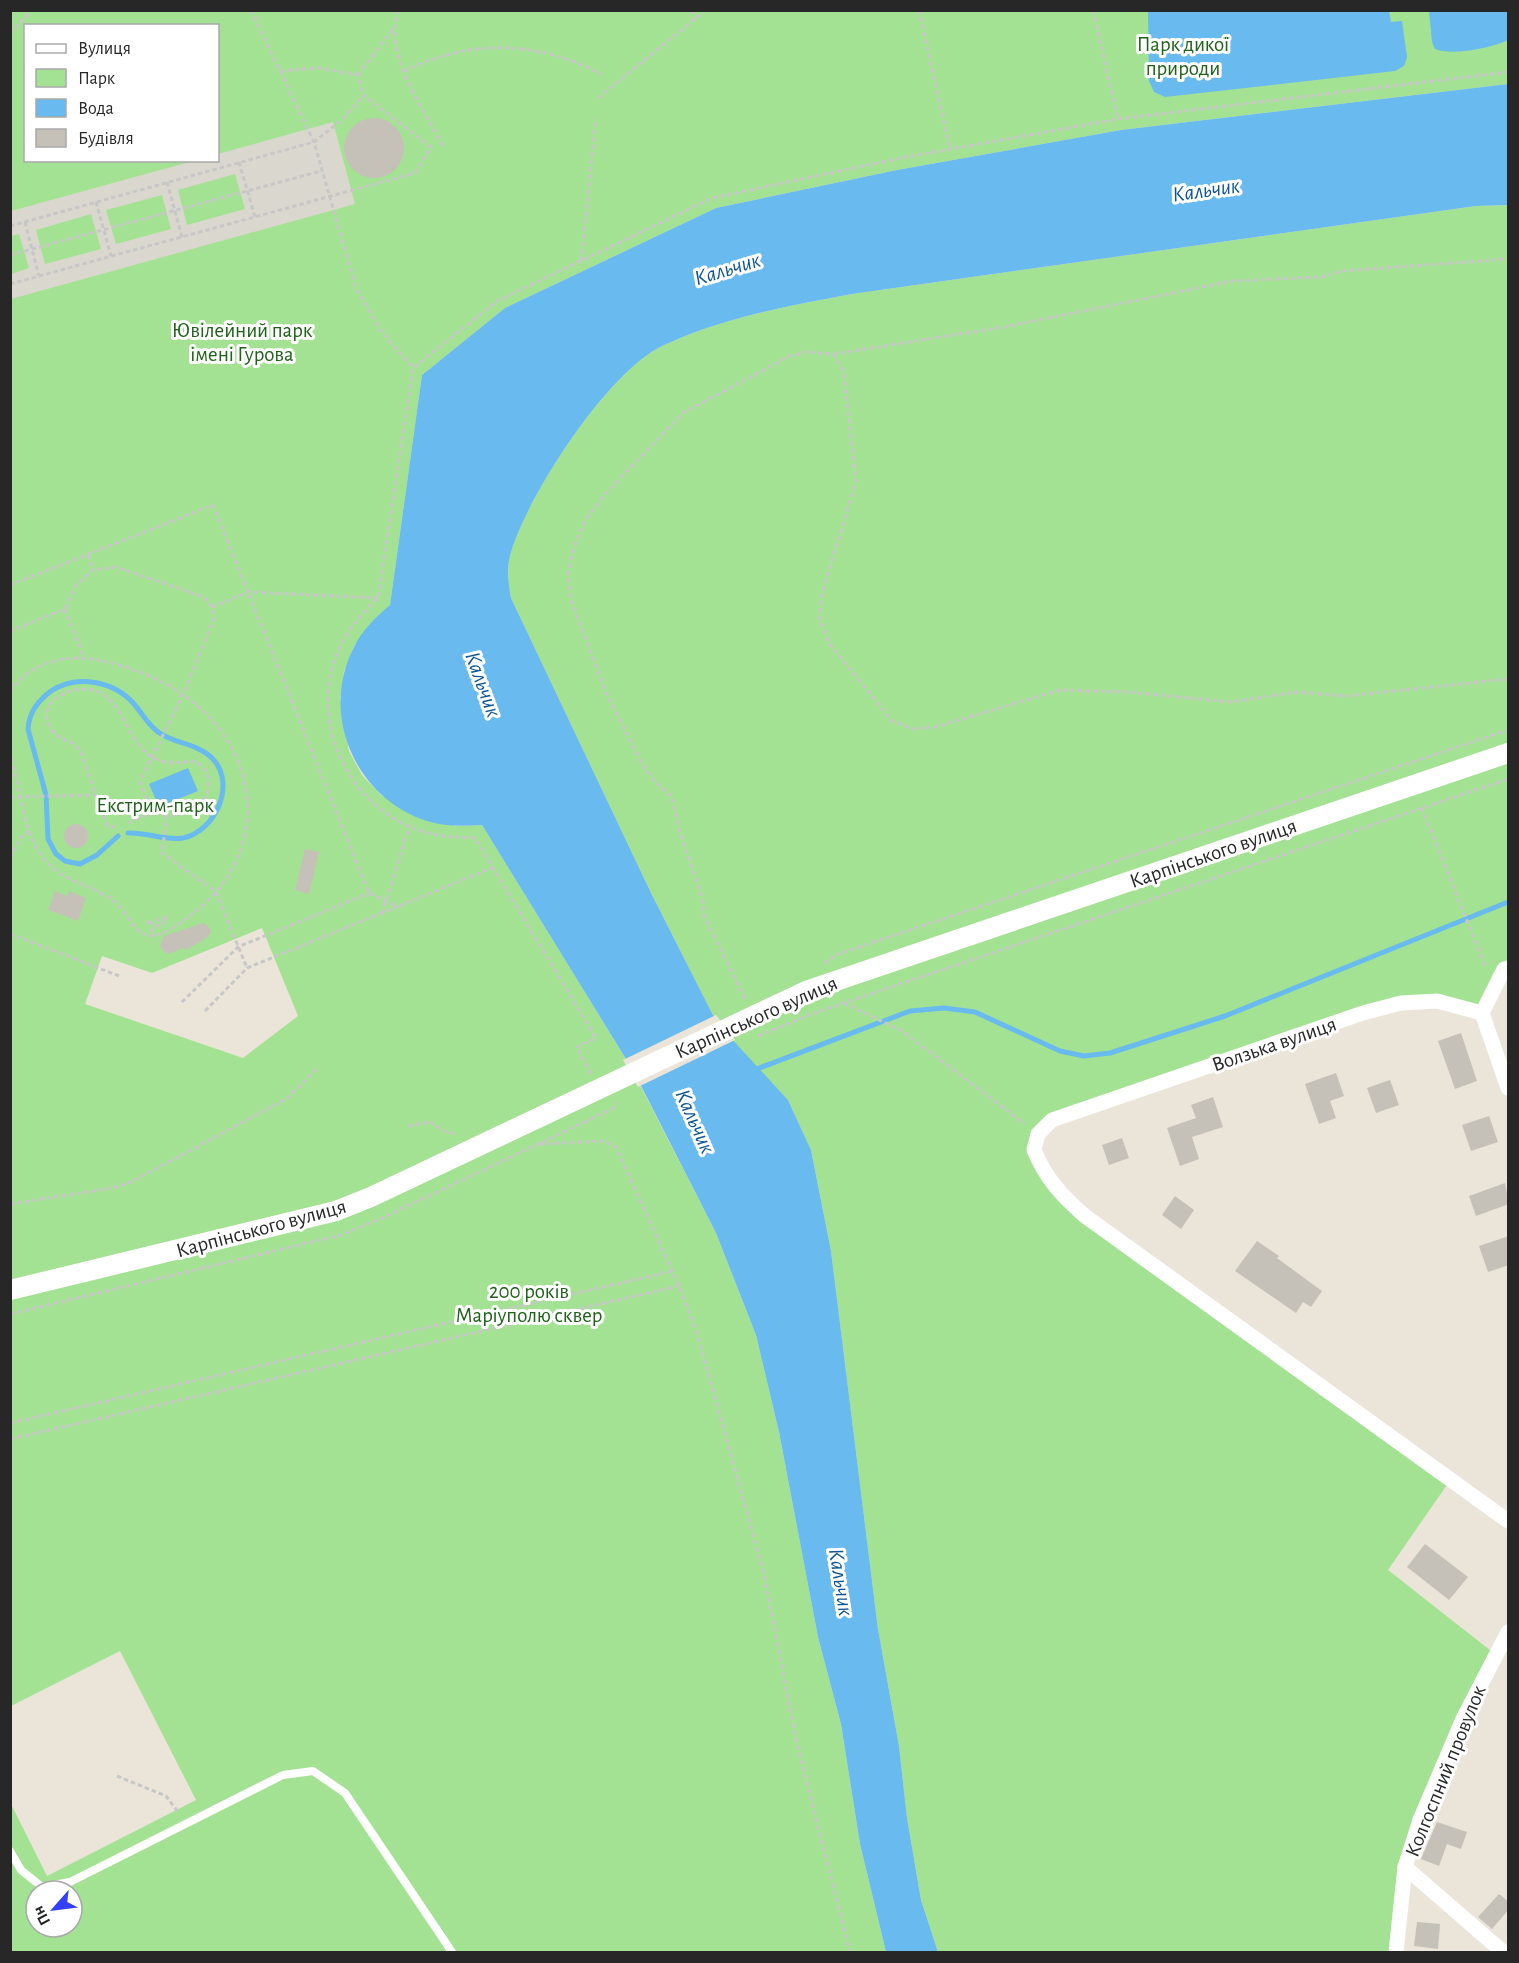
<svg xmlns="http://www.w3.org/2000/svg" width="1519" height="1963" font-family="'Alegreya Sans',sans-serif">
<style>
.green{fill:#a4e293;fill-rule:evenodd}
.plaza{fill:#dad7cf;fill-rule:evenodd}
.water{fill:#68baef}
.pier{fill:#eae5d8}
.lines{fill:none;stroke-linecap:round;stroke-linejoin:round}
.stream{stroke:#68baef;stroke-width:5}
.building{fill:#c5c1b8}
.path{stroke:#c7c7c7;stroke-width:3;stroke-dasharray:4.5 3;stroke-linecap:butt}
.service{stroke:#fff;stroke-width:8}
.minor{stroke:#fff;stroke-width:15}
.tertiary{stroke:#fff;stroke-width:20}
.labels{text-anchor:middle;stroke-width:6;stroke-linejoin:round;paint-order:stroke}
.park-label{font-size:21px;fill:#1e6318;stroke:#fff}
.street-label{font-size:21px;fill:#272727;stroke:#fff}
.water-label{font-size:22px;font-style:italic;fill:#0c5596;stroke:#fff}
</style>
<rect width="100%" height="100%" fill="#eae5d8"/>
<g class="green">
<path d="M10,11H1508V84L1121,130L897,170L716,208L505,308L422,375L390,605L370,624L354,646L344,671L340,698L349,751L362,775L381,795L455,826L482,825L629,1064L367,1188L331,1202L11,1280ZM26,26H218V160H26ZM262,928L298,1016L243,1058L85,1004L102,956L152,973Z"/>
<path d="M1508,205V745L717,1023L652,895L511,598C508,581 506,566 512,549C531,491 607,373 662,346C722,318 787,306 852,294L1476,206Z"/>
<path d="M1508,761V968L1482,1013L1401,1003L1052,1120L1034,1150L1060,1194L1451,1479L1388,1570L1495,1654L1420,1820L1396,1952H938L921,1900L907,1818L899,1746L878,1629L831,1251L811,1150L788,1100L726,1035L776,1011Z"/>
<path d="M637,1079L716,1233L756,1335L779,1432L818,1637L841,1724L860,1844L886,1952H11V1804L47,1876L196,1800L120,1651L11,1706V1290L303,1221ZM36,1891H72V1927H36Z"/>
</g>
<path class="plaza" d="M333,122L355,204L11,299V274L29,268L19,234L11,236V211L193,161L218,160V154ZM235,174L245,209L187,225L178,190ZM162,195L171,229L116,244L106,210ZM91,214L101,249L45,264L36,230Z"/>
<g class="water">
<path d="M1148,11H1389L1391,22L1402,21L1407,57L1404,66L1395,71L1165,97L1154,92L1149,81Z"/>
<path d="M1429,11H1508V40C1492,48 1451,56 1435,49L1432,42Z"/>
<path d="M1508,84V205L1476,206L852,294C787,306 722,318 662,346C607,373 531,491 512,549C506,566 508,581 511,598L652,895L717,1023L788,1100L811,1150L831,1251L878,1629L899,1746L907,1818L921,1900L938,1952H886L860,1844L841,1724L818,1637L779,1432L756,1335L716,1233L634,1072L482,825C464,826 445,827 427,821C355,798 319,714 354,647C362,630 376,617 390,605L422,375L505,308L716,208L897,170L1121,130Z"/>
<path d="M188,768L198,791L159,807L149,784Z"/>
</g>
<path class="pier" d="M716,1015L735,1040L638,1087L623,1060Z"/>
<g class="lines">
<g class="stream">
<path d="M118,836L97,855L80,864L65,861L56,854L48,839L46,795L28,729C29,712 38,701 51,691C77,674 114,681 134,704C142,713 148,725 158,732C174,744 197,743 212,758C237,783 216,831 183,838C165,841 146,832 128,833"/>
<path d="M754,1070L910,1011L944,1008L975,1012L1060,1051L1084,1056L1110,1053L1225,1016L1508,902"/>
</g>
</g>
<g class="building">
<circle cx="374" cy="148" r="30"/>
<circle cx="76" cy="836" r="12"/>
<path d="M305,849L319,852L309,894L295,890Z"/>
<path d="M55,891L67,896L69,891L86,898L78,921L48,910Z"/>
<path d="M203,923L208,926L211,931L208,937L186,950L182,948L169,954L163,951L160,945L164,936Z"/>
<path d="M1461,1033L1477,1081L1455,1089L1438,1041Z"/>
<path d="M1336,1073L1344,1096L1330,1101L1336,1118L1319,1124L1305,1084Z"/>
<path d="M1390,1080L1399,1105L1376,1113L1367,1088Z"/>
<path d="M1213,1097L1223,1127L1192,1137L1199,1159L1180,1166L1167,1128L1196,1118L1191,1105Z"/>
<path d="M1489,1116L1498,1142L1471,1151L1462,1125Z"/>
<path d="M1122,1138L1129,1158L1109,1165L1102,1145Z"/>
<path d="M1505,1183L1509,1204L1476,1216L1469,1196Z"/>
<path d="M1175,1196L1194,1210L1181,1229L1162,1215Z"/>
<path d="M1509,1236V1265L1488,1272L1479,1246Z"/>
<path d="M1257,1241L1279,1256L1277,1258L1322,1291L1311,1307L1303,1302L1296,1313L1235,1271Z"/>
<path d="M1425,1544L1468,1577L1449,1600L1407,1567Z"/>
<path d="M1437,1822L1467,1832L1461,1849L1447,1844L1439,1866L1421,1859Z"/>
<path d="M1499,1894L1509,1902V1909L1492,1929L1478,1917Z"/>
<path d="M1417,1922L1440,1924L1438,1949L1414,1946Z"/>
</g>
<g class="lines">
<g class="path">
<path d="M251,10L314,142L356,288L381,331L413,368"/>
<path d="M398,10C383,55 423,108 443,146"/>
<path d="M691,10L695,19"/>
<path d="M919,10L950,149"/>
<path d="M1093,10L1118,119"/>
<path d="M10,33L33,10"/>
<path d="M280,71L319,68L358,75"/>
<path d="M404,71C470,39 536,40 601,74"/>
<path d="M358,75L393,29"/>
<path d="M598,98L706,10"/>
<path d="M239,162L255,217"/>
<path d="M167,182L182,237"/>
<path d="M96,202L111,256"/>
<path d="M25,222L39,276"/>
<path d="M10,226L314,142L342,120L363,96"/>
<path d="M10,255L321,171"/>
<path d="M581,261L596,118"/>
<path d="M10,284L415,173L431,147L363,95L358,75"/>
<path d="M834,354L844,373L856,482L821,597L820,620L829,643L892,721L913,729L935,727L1060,690L1128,692L1231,702L1296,692L1346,696L1508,679"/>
<path d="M88,555L93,570"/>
<path d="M10,585L213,505L369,893L399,907"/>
<path d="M212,607L249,592L378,598"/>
<path d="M65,609L84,657"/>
<path d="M10,631L65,609L76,585L93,570L116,567L204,597L212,607L214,619L183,695L140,781L151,814"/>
<path d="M10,692C30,661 69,653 103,661C130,667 159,678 182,694C267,752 271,862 184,920C174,927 160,938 147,935C133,932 127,912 116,903C98,887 71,884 53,868C21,840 23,793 10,755"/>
<path d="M10,797L95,795"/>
<path d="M1422,808L1486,968"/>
<path d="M167,815L162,853L216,892L247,968"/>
<path d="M115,827L107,826L80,750C72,739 57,740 51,729C32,699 78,681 101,693C125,707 128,742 152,757C167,766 181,761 197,762L206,770C215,794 200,814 175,815C167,816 159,812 151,814C142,816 133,821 125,824"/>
<path d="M10,858L21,838L29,831"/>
<path d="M382,914L409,827"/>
<path d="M148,920V925L165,917L167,921L151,929L154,936"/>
<path d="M10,934L119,976"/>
<path d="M824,963L838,954L1508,730"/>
<path d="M745,999L704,915L702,897L680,832L672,797L654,781L643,765L606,693L571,600L568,575L573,549L585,521L604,495L683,413L788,357L806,352L834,354L1004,327L1232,281L1322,277L1342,271L1508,259"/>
<path d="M182,1002L238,947L369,893"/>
<path d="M844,1003L902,1031L1025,1124"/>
<path d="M205,1011L247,968L492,868"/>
<path d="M758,1036L814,1013L1508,779"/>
<path d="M591,1074L577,1047L596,1038L475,838C452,837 429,836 408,826C339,794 307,709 343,641C352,624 365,611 378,598L413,368L497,301L712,198L901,158L1118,119L1508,72"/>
<path d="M408,1126L430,1122L446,1132L457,1134"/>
<path d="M540,1144L603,1141L616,1147L679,1286L697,1333L764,1574L796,1739L850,1952"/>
<path d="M10,1204L112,1188L131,1182L286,1099L319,1067"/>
<path d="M10,1314L341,1235L382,1218L612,1109L616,1103"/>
<path d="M10,1423L673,1271"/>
<path d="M10,1439L679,1286"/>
<path d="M117,1776L166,1796L178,1812"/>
</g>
<path class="service" d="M10,1851L21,1870L42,1887L70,1882L283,1775L313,1771L345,1793L452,1952"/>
<g class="minor">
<path d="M1482,1013L1437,1001L1401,1003L1363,1013L1052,1120L1038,1134L1034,1150C1046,1179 1062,1196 1085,1216L1508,1521"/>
<path d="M1482,1013L1508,1088"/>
<path d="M1482,1013L1504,969L1508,968"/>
<path d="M1405,1867L1503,1952"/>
<path d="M1396,1952L1405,1867L1420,1820L1463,1719L1508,1632"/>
</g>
<path class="tertiary" d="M10,1290L336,1211L371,1197L806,991L1508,753"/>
</g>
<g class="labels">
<g class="park-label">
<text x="1183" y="51">Парк дикої<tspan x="1183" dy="24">природи</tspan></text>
<text x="242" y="337">Ювілейний парк<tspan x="242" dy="24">імені Гурова</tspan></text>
<text x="155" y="812">Екстрим-парк</text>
<text x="529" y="1298">200 років<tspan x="529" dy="24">Маріуполю сквер</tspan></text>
</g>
<g class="street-label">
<text transform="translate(1213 853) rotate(-19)" y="7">Карпінського вулиця</text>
<text transform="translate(756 1017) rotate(-24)" y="7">Карпінського вулиця</text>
<text transform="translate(1274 1044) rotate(-19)" y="7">Волзька вулиця</text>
<text transform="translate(261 1228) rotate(-15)" y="7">Карпінського вулиця</text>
<text transform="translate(1445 1771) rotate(-68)" y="7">Колгоспний провулок</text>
</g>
<g class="water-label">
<text transform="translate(1206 189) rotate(-8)" y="8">Кальчик</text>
<text transform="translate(727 268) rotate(-17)" y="8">Кальчик</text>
<text transform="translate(484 684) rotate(70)" y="8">Кальчик</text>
<text transform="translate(696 1121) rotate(66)" y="8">Кальчик</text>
<text transform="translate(842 1582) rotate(81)" y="8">Кальчик</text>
</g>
</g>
<rect width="1519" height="1963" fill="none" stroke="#272727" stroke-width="24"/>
<rect x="24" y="24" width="195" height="138" fill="#ffffff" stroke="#a9a9a9" stroke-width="1.5"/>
<rect x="36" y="44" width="30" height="9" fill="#ffffff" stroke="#a9a9a9" stroke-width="1.5"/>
<text x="78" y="54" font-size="18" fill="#272727">Вулиця</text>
<rect x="36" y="69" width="30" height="18" fill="#a4e293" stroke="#a9a9a9" stroke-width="1.5"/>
<text x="78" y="84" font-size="18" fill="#272727">Парк</text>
<rect x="36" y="99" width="30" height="18" fill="#68baef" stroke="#a9a9a9" stroke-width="1.5"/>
<text x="78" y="114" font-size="18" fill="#272727">Вода</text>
<rect x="36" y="129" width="30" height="18" fill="#c5c1b8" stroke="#a9a9a9" stroke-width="1.5"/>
<text x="78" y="144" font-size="18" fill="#272727">Будівля</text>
<g transform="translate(54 1909) rotate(242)"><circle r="28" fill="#ffffff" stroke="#a9a9a9" stroke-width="1.5"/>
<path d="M0-4.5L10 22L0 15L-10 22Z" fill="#3440fb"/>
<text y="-9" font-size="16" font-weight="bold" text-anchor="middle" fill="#272727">Пн</text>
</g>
</svg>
